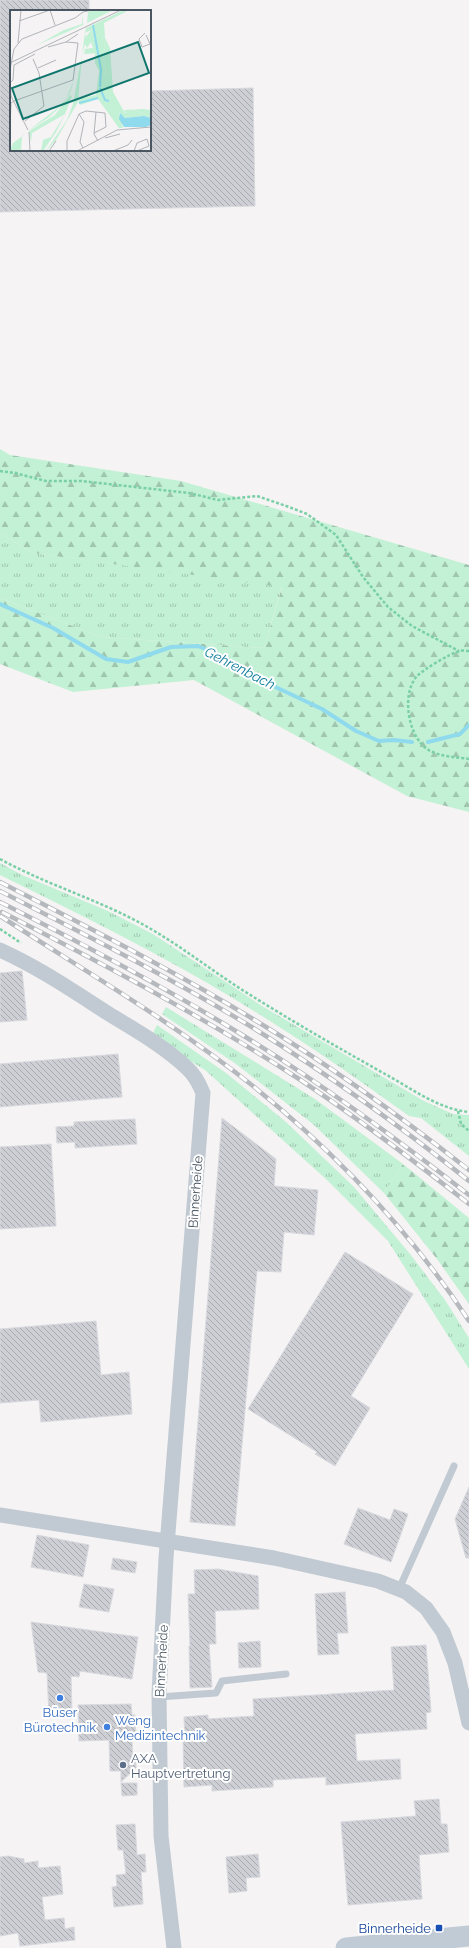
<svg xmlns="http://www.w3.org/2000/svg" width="469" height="1948" font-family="Raleway,sans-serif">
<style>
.grass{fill:url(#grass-tufts)}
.forest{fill:url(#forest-firs)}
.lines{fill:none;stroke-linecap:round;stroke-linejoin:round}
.stream{stroke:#90daee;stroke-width:4}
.building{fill:url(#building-back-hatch);stroke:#d7d9de}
.path{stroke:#7ad0a6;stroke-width:2.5;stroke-dasharray:3 2;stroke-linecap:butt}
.lane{stroke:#c1cad2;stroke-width:7}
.street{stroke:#c1cad2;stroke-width:15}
.secondary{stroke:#c1cbd6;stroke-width:21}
.rail-casing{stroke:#b5b8bd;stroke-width:4.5}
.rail{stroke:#fff;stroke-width:3;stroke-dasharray:9;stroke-linecap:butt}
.shop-dot{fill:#3f7fe0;stroke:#fff;stroke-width:1.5}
.service-dot{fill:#5c6f8a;stroke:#fff;stroke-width:1.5}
.transit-dot{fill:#1a4fb4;stroke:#fff;stroke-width:1.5}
.labels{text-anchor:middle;stroke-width:4;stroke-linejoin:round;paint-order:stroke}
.street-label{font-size:13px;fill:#4a5661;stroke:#fff}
.shop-label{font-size:13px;fill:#366cbe;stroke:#fff}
.service-label{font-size:13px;fill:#4e5e75;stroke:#fff;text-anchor:start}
.transit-label{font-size:13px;fill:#164399;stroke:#fff;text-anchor:end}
.water-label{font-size:14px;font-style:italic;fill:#0c7c9b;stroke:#fff}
.inset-river{fill:none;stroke:#90daee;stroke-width:2}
.inset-road{fill:none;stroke:#b1b4b9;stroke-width:1}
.view{fill:#0f766e;fill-opacity:0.15;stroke:#0f766e;stroke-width:2}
.inset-edge{fill:none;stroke:#4a5661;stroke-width:2}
</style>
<defs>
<pattern id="grass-tufts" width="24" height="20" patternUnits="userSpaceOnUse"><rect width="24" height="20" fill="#c3f1d5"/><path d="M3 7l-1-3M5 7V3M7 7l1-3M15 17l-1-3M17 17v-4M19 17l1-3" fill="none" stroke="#a0c6b0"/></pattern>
<pattern id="forest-firs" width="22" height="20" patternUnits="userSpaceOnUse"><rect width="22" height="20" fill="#c3f1d5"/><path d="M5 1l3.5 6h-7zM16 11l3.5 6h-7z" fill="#a0c6b0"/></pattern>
<pattern id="building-back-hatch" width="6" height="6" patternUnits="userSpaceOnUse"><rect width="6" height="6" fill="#cdcfd5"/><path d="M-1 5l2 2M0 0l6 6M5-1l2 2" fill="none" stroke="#a8abb0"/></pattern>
</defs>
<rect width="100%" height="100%" fill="#f5f3f3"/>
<g class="grass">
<path d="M0,533L33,553L282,586L264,648L101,637L0,598Z"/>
<path d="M0,863L22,875L108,911L153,934L262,1006L424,1101L453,1114L469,1115V1156L421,1118L409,1116C343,1068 275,1022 204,981C138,943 69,909 0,875Z"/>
<path d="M166,1007L315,1099L403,1164L384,1193L314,1125L236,1064L162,1014Z"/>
<path d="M157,1025L226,1073L286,1122L354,1187L410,1254L445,1300L469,1338V1369L388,1241L327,1180L205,1070L151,1037Z"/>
</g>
<g class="forest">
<path d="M0,449L10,455L181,481L469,565V812L407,796L194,680L73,692L0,664V598L101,637L264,648L282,587L33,553L0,533Z"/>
<path d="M403,1164L469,1218V1304L437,1259L384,1193Z"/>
</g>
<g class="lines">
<g class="stream">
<path d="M0,604L53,628L106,659L128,662L171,647L198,646L224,657L265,682L322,709L356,731L379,741L394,740L412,742"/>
<path d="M428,742L460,734L469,725"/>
</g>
</g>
<g class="building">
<path d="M0,0H89V11H11V150H150V91L253,88L255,206L0,212Z"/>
<path d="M22,971L27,1020L0,1022V973Z"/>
<path d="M118,1054L122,1097L0,1107V1064Z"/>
<path d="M222,1118L276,1159L274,1186L318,1190L314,1235L284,1232L281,1272L257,1271L235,1526L190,1522Z"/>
<path d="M135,1119L137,1144L75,1148V1142L57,1143L56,1127L74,1126V1122Z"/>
<path d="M51,1144L56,1226L0,1229V1147Z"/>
<path d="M345,1252L413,1294L351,1396L370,1408L335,1466L315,1454L317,1452L248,1409Z"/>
<path d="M96,1321L101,1375L129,1372L132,1414L41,1422L39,1400L0,1403V1329Z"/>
<path d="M469,1487V1558H466L455,1519Z"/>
<path d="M358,1508L390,1520L394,1509L408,1514L391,1562L344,1544Z"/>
<path d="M37,1535L89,1545L83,1577L31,1567Z"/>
<path d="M113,1558L137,1562L135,1573L111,1569Z"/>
<path d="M218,1569L258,1576L259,1609L215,1611L216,1644H209L212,1687L190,1688L189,1646H190L188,1594H195L194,1570Z"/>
<path d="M84,1584L114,1589L109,1612L79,1607Z"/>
<path d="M345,1592L348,1633H337L339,1654L318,1655L315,1594Z"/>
<path d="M31,1622L138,1637L132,1679L80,1671L79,1677L71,1676L72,1713L49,1714L47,1673L38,1672Z"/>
<path d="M260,1641L261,1667L239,1668L238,1643Z"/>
<path d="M426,1645L431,1712L426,1713L427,1729L355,1734L357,1761L400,1759L401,1779L326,1785V1777L273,1780V1787L212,1791V1785L184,1787L183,1739H185L184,1717L208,1715V1719L254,1716L253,1699L394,1690L391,1647Z"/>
<path d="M131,1704L132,1715H135L136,1739L132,1740L133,1759L136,1761V1768L121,1782V1771H110L109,1740L79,1741L78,1705Z"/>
<path d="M121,1783H137V1795L122,1796Z"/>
<path d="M439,1799L441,1824H447L449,1852L419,1855L422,1899L348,1905L341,1822L416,1816L414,1801Z"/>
<path d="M135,1824L137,1855L145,1854L146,1872H141L143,1904L114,1907L112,1887L117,1886L116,1875L126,1874L123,1850H118L116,1825Z"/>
<path d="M258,1854L260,1877L246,1878L247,1891L229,1893L226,1857Z"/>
<path d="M8,1856L24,1859V1863L38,1861V1868L60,1866L63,1894L42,1897L45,1920L64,1918L65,1929L74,1927L75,1940L20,1946L18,1933L0,1936V1857Z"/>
</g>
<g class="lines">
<g class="path">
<path d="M0,471L15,473L46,481H81L189,493L218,500L257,496L289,507L307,514L336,535L363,577L388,607L412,626L459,651"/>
<path d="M469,651C466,651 462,650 460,651C451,653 424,669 417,676C401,694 408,736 427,749C439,757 456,757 469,759"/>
<path d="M0,859C51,887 107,902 156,932C186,950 214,972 244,991C290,1020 337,1047 385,1074C411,1088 438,1109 469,1112"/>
<path d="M0,929L21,943"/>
<path d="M458,1111L461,1124L469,1131"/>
</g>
<g class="lane">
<path d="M399,1589L454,1466"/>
<path d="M159,1697L216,1693L222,1681L286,1674"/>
</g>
<g class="street">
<path d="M0,950C38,967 73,991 109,1014C135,1030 164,1046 187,1068C195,1075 199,1083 203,1093L166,1558L159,1694L161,1836L174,1948"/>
<path d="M0,1515L274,1558L378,1581L406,1592L426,1608L443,1632L455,1663L469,1723"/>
</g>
<path class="secondary" d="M346,1948L469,1936"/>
<defs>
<g id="rail">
<path d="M0,882C85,926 171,969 253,1019C328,1064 400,1116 469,1170"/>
<path d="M0,891C84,934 169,977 250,1026C326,1073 399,1125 469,1181"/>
<path d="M0,902C83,944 165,987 244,1036C322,1084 396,1138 469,1195"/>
<path d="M2,912C103,964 204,1017 299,1079C358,1118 414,1161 469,1204"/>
<path d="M0,916C85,971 174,1023 253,1086C336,1153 411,1232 469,1321"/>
</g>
</defs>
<use href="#rail" class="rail-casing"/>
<use href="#rail" class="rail"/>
</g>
<g class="shop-dot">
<circle cx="60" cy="1698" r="4"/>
<circle cx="107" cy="1727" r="4"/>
</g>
<circle class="service-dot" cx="123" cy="1765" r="4"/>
<rect class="transit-dot" x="435" y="1924" width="8" height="8" rx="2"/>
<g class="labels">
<g class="street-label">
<text transform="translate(195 1192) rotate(-86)" y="5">Binnerheide</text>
<text transform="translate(161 1661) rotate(-87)" y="5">Binnerheide</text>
</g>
<g class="shop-label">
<text x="60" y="1717">Büser<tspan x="60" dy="15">Bürotechnik</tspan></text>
<text x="115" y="1725" text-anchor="start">Weng<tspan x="115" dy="15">Medizintechnik</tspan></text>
</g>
<g class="service-label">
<text x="131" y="1763">AXA<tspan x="131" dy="15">Hauptvertretung</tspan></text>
</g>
<g class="transit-label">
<text x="431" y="1933">Binnerheide</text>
</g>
<g class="water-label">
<text transform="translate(240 668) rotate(27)" y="5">Gehrenbach</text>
</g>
</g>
<g transform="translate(10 10)">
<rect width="141" height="141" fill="#f5f3f3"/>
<path d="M73,3V15L27,35L54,20L72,14ZM90,15L95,37L93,48L97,64L92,65L89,43L74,44L75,39L83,38L81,32L77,38L75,34L72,44L75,23L76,27L81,20L87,36L83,19ZM72,45L68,92L46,130L36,141L57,110L63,94ZM65,67L60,83L51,96L38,108L19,120L49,97L57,87ZM133,99L141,100V106L123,100L116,103L114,100ZM55,104L46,122L33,141H31L33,130L41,127Z" fill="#c3f1d5"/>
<path d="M84,0H103L77,13L78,2ZM114,0H119L94,13L95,28L100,38L103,82L115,103L123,100L141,106V108L134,106L115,108L109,103L113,118H109L88,89L70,95L68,89L86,85L89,61L85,53V43H89L92,65L97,64L93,48L95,37L90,16L83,19L89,37L87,36L81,20L75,23L76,18ZM60,85L62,86L55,104L22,123L21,132L19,121L45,105ZM18,122L12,126L11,141H0L3,133Z" fill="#c3f1d5"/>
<path d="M110,103L115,108L134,106L141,108V115L136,117H114L109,109Z" fill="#90daee"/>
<path class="inset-river" d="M83,15L91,60L90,77M90,78L95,90L99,91M69,93L88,88"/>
<path class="inset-road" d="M40,0L45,15M9,11L40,0M135,23L129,29L132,37L140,34L136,25M56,32L68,24M8,33L11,0M0,53L111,0M28,58L46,50M0,60L4,39L12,29L65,8L73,2L82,0M0,73L3,70L4,55L25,44M0,73L1,86L18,120M86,102L84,124L88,131M69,104L74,112L70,132L73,138M15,111L34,96L29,63L23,49M0,117L1,93L4,91L63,70L68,33L56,32L38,37M19,122L20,141M95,128L110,124M39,141L46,131M57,141V131L69,104L76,101L95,103L96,117L84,123M67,141L107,120L141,117M103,141L118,135L122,130M124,141L127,133L137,129L139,136L127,141"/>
<path class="view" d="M128,32L139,63L13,109L2,78Z"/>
<rect width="141" height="141" class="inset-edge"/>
</g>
</svg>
